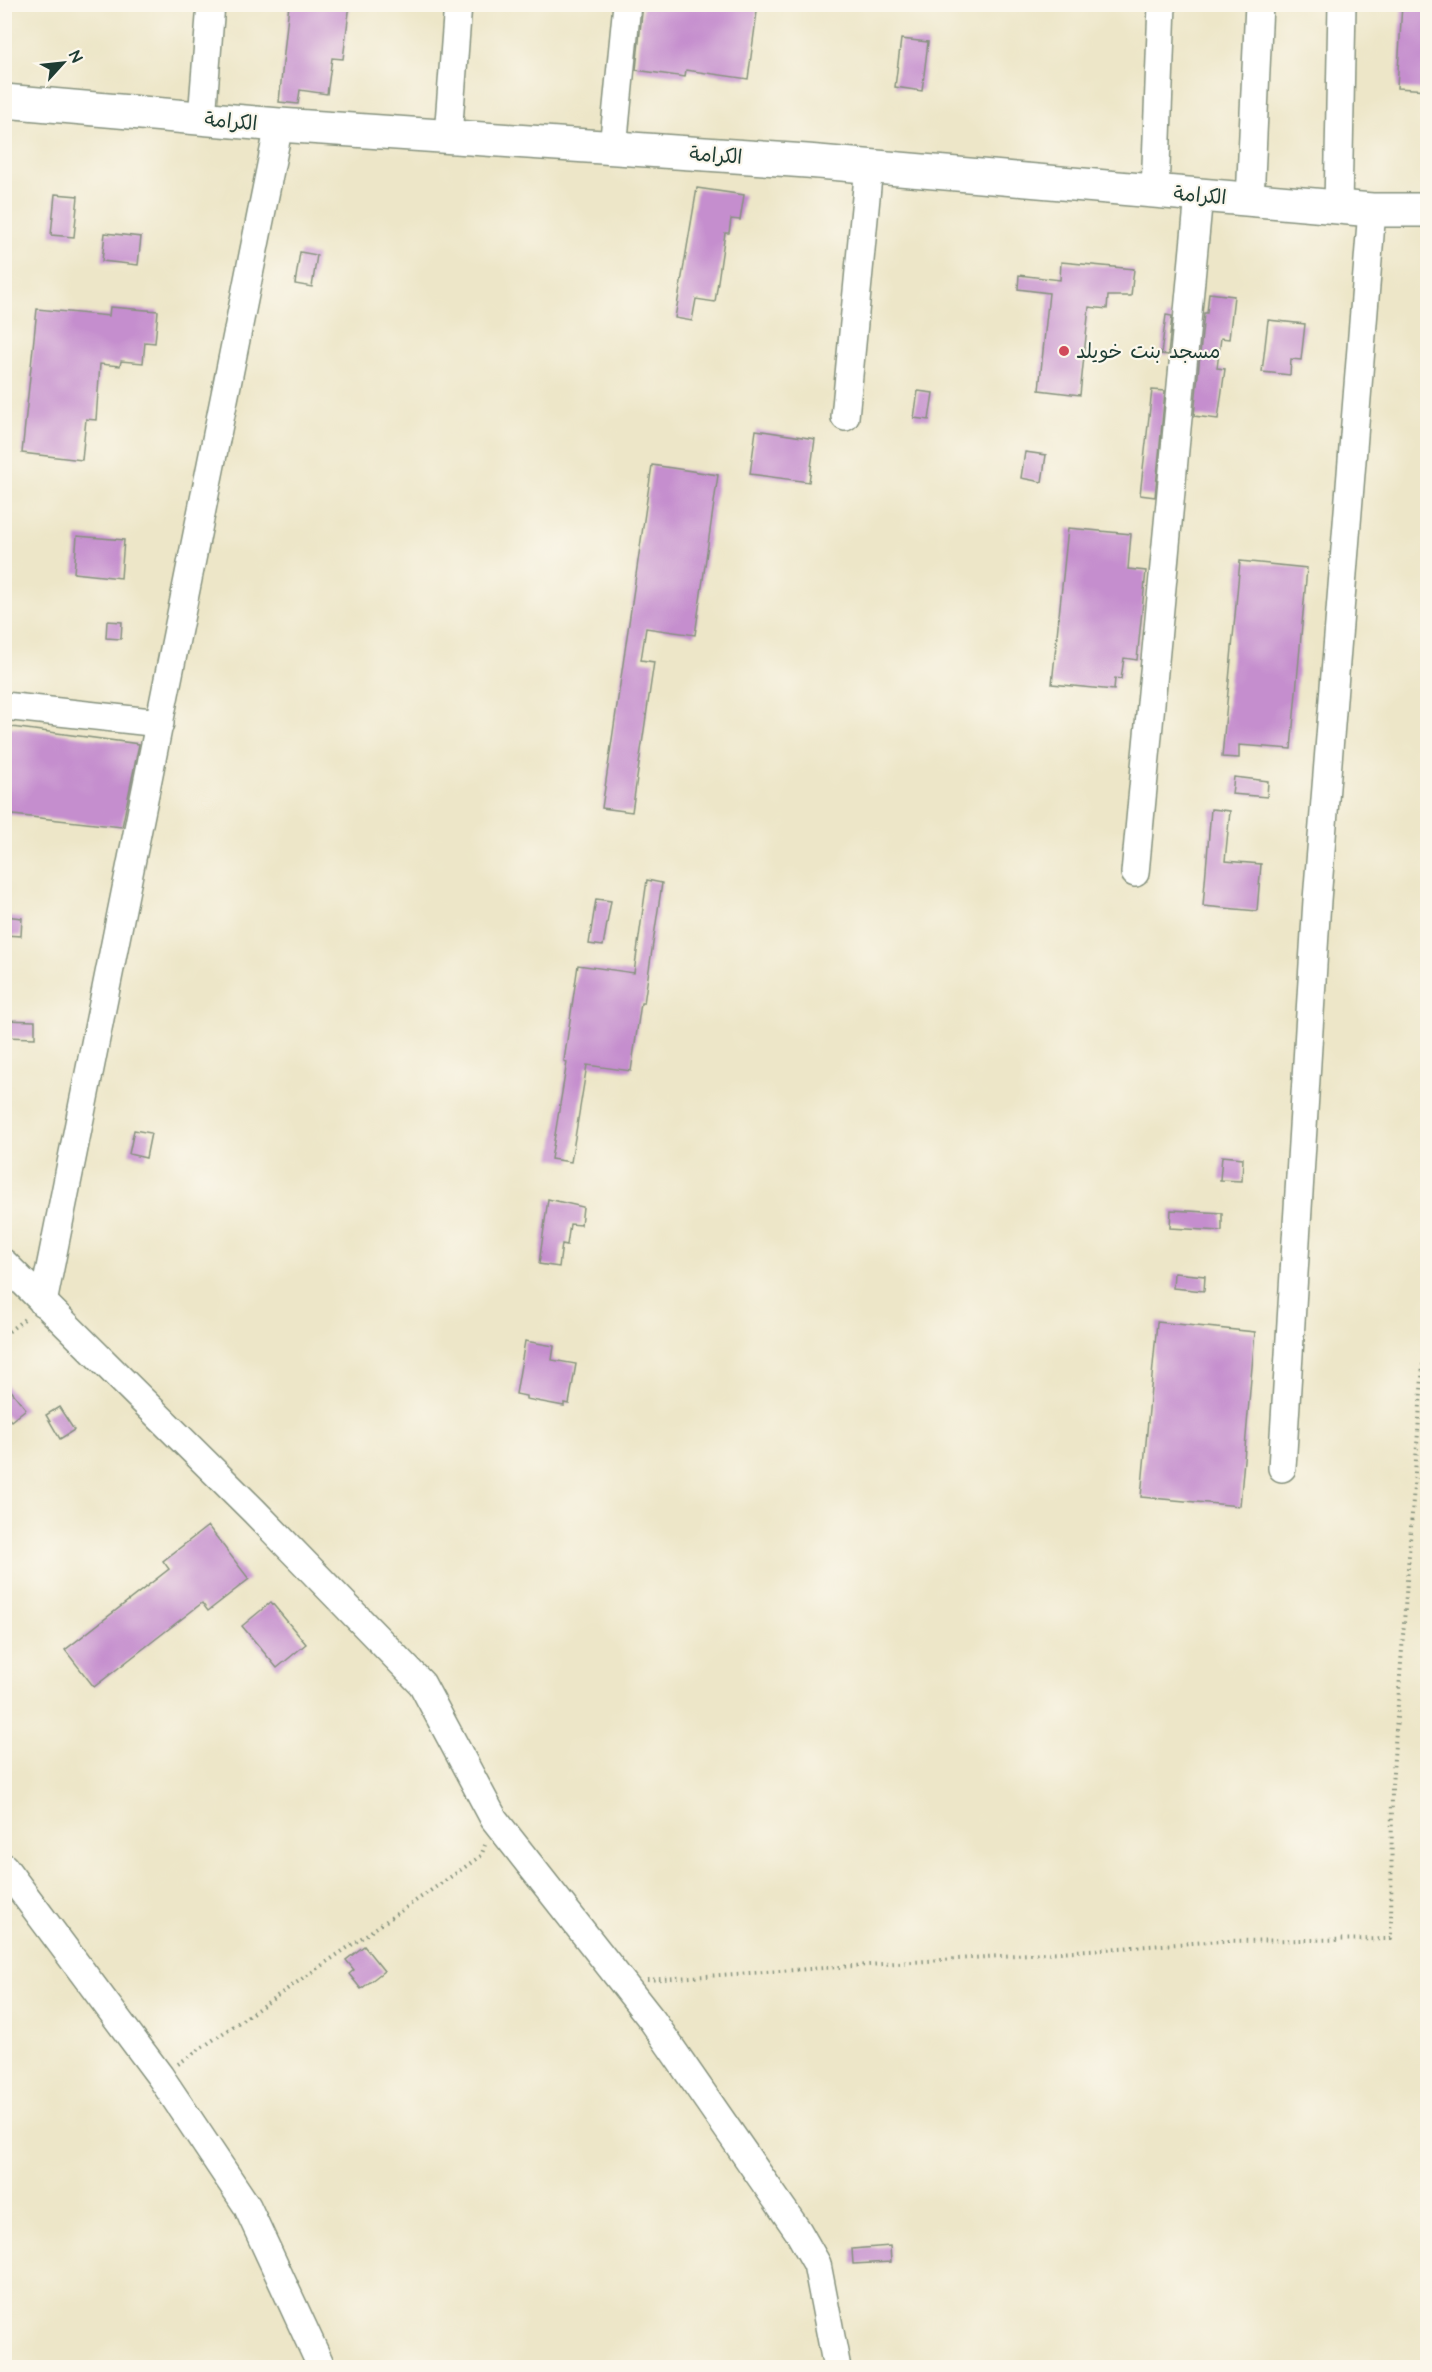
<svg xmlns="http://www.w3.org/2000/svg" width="1432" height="2372" font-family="'Architects Daughter','Playpen Sans Arabic',sans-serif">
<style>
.building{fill:#c58ece}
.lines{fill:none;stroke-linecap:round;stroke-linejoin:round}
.minor-casing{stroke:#86927e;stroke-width:30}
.major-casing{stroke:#86927e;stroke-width:36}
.path{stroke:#86927e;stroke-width:4;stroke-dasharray:1.5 4.5;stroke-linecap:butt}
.minor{stroke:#fff;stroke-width:27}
.major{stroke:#fff;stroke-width:33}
.poi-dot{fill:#d1495b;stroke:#fbf7ec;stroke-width:2}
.labels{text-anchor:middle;stroke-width:4.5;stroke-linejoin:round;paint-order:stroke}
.street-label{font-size:20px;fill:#1f3d34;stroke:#fbf7ec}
.poi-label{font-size:20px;fill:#1f3d34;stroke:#fbf7ec;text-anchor:start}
</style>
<rect width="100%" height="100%" fill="#fbf7ec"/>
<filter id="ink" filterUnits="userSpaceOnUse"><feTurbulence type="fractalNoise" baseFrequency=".0167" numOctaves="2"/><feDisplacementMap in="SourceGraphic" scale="12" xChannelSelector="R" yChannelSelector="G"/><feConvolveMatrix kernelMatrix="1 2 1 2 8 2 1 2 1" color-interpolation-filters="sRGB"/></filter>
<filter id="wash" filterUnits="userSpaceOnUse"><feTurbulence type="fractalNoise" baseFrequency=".008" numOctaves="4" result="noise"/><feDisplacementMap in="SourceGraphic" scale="24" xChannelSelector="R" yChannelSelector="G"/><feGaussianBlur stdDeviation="1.35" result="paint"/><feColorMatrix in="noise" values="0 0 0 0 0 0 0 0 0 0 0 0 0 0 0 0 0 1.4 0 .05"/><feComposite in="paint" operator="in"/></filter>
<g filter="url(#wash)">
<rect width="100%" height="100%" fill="#ede6c8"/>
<g id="blocks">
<g class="building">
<path d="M289,4H350L343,59L332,58L327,94L300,90L298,104L279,102Z"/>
<path d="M643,4H758L748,79L686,70L685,77L636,70Z"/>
<path d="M1402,4H1428V90L1397,88Z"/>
<path d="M901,39L928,42L922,91L895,87Z"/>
<path d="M697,188L744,195L740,220L731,219L729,233H725L715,302L696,299L692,321L675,318Z"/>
<path d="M55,194L78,196L74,237L51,235Z"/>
<path d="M105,233L141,237L138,265L102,261Z"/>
<path d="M300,252L317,255L312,287L295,284Z"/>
<path d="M1061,262L1134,269L1131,296H1108L1107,309L1089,307L1080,395L1039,390L1049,293L1018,289L1019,275L1060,280Z"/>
<path d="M1209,293L1234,296L1229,339L1221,338L1217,368L1225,369L1218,419L1194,416L1204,313H1207Z"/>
<path d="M110,307L158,311L155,343L145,342L143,363L121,361L120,366L100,364L96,420L86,419L82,460L22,453L37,309L109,316Z"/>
<path d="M1166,315L1172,316L1168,355L1161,354Z"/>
<path d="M1268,320L1305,324L1301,360L1291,359L1290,375L1262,372Z"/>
<path d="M1152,390L1165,391L1155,497L1140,495Z"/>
<path d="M918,391L933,393L929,420L914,418Z"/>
<path d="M756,430L815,439L809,482L750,474Z"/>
<path d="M1025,452L1046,455L1042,482L1021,478Z"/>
<path d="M652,465L718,475L695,635L646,628L641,660L654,662L632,812L602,808Z"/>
<path d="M1068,528L1131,534L1128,569L1146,571L1137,660L1124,658L1121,679L1115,678L1114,690L1052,684Z"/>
<path d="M77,536L124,540L121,578L74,573Z"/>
<path d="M1240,561L1307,568L1291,749L1239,745V758L1222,757Z"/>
<path d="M107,621L122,622L121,639L106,638Z"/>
<path d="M4,726L139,744L122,827L4,814Z"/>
<path d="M1234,777L1268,781L1267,797L1232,794Z"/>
<path d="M1211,809L1230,811L1225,861L1261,864L1257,911L1203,906Z"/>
<path d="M647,880L662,883L644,1003H641L631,1071L587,1065L571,1162L551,1159L567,1062L564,1061L578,965L634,973Z"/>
<path d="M596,899L611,901L603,946L589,944Z"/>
<path d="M4,916L22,918L21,936L4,935Z"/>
<path d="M4,1020L35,1021V1038L4,1037Z"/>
<path d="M134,1130L151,1133L146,1158L129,1154Z"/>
<path d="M1222,1156L1243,1158L1242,1181L1220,1180Z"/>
<path d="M548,1199L583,1207L581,1225L570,1224L567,1245L562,1244L559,1267L539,1264Z"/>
<path d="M1171,1210L1222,1213V1231L1170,1228Z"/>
<path d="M1174,1273L1205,1276L1204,1291L1173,1288Z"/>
<path d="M1157,1322L1255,1332L1240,1506L1141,1497Z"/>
<path d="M525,1341L554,1346L552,1360L576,1364L569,1404L564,1403V1406L526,1399V1396L516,1394Z"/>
<path d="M4,1382L26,1409L11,1421L4,1413Z"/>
<path d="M59,1407L74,1430L60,1439L46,1415Z"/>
<path d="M208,1526L249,1579L208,1611L202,1603L94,1687L65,1650L169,1569L163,1561Z"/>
<path d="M271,1602L306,1644L277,1668L242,1626Z"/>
<path d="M364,1946L384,1971L361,1989L349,1974L354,1970L346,1960Z"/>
<path d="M890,2246L891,2262L853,2264L852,2249Z"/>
</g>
</g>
</g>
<g filter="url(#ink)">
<use href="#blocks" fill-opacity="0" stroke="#86927e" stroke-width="1.5"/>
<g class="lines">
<defs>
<g id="minor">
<path d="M202,118L211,4"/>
<path d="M448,136L458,4"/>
<path d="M613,148L627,4"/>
<path d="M1155,192L1162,4"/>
<path d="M1250,200L1259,4"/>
<path d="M1338,207L1342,4"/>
<path d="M845,417L869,166"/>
<path d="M4,706L160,723"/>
<path d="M1135,873L1199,195"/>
<path d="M4,1263L254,1511L422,1684L494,1819L652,2020L798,2231L817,2264L837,2368"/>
<path d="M43,1303L279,125"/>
<path d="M1282,1468L1317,900L1372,210"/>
<path d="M4,1867L160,2076L247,2206L322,2368"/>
</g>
<path id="major" d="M4,101L279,125L807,161L1372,210H1428"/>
</defs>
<use href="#minor" class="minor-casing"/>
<use href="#major" class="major-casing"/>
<g class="path">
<path d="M4,1335L27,1317"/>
<path d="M647,1980L1222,1941L1391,1939L1392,1785L1428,1296"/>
<path d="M178,2064L481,1856L485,1845"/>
</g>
<use href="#minor" class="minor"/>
<use href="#major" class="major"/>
</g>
</g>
<circle class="poi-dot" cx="1064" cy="351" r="6"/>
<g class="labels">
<g class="street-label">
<text transform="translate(231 121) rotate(5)" y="7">الكرامة</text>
<text transform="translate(716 155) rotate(4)" y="7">الكرامة</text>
<text transform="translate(1200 195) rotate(5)" y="7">الكرامة</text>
</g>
<g class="poi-label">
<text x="1076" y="358">مسجد بنت خويلد</text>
</g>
</g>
<rect width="1432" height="2372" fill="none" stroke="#fbf7ec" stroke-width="24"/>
<g transform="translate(63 63) rotate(63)" stroke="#fbf7ec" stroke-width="4.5" paint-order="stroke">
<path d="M0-4.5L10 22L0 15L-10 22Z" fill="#1f3d34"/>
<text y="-9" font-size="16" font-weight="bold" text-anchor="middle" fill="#1f3d34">N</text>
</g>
</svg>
